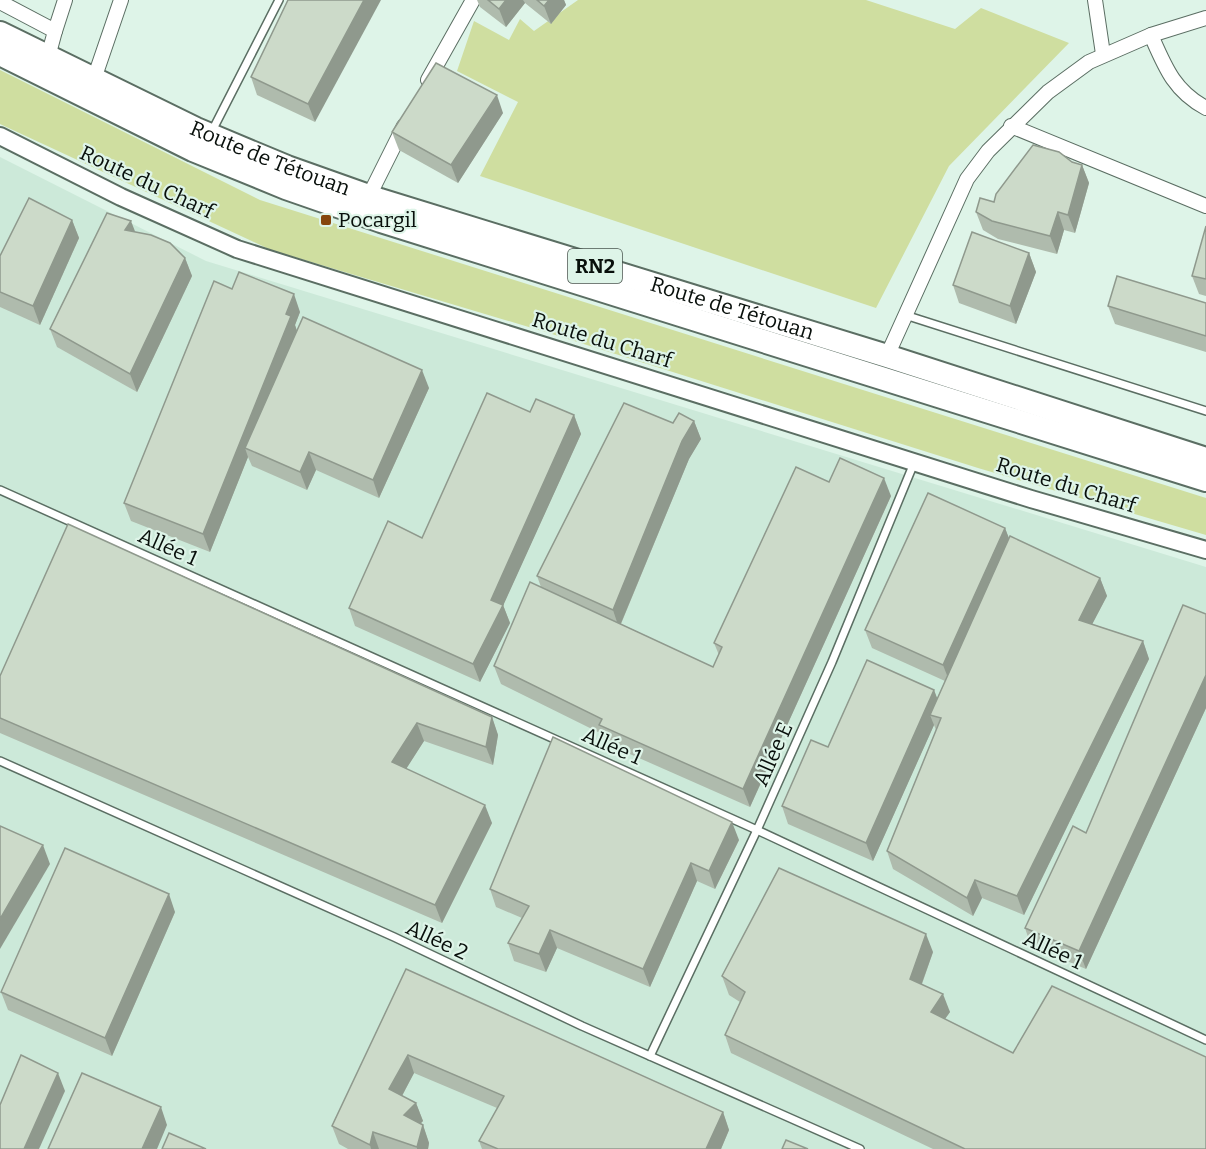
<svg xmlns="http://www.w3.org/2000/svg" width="1206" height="1149" font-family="Bitter,serif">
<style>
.built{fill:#cce9d9}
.green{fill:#cfdea0}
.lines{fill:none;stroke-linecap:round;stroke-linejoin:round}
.service-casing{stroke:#5b6e63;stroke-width:10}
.minor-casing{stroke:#5b6e63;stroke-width:16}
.tertiary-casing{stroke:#5b6e63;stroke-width:20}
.trunk-casing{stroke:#5b6e63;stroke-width:26}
.service{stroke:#fff;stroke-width:7}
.minor{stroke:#fff;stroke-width:14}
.tertiary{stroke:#fff;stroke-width:16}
.trunk{stroke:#fff;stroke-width:22}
.wall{fill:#afbbad}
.shaded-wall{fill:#8f998d}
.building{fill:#ccdac9;stroke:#8f998d;stroke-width:1.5}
.poi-dot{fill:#86460d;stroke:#def4e8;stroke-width:2}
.labels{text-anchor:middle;stroke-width:4.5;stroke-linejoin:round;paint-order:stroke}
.shield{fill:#def4e8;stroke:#48544d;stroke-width:1.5}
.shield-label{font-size:20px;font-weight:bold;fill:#080f0b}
.street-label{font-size:21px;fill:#080f0b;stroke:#def4e8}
.poi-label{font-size:21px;fill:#080f0b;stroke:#def4e8;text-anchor:start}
</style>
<rect width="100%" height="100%" fill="#def4e8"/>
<path class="built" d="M0,157L206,261L1206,567V1149H0Z"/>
<g class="green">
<path d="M578,0H866L955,29L981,8L1069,43L949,166L876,308L480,176L518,102L457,71L474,21L509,40L520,19L534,31Z"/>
<path d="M0,70L260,200L1206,498V535L978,468L552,334L271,250L0,124Z"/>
</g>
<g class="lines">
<defs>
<g id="service">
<path d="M211,133L279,0"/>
<path d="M905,315L1206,411"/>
<path d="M0,490L757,830L1206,1040"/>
<path d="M0,761L394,937L582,1026L860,1149"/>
<path d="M650,1056L757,830L832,662L914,463"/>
</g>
<g id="minor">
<path d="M1095,0L1103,54"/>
<path d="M0,2L55,31L48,57"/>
<path d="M55,31L65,0"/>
<path d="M1151,35C1165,67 1174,91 1206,108"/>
<path d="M94,79L121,0"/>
<path d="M428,80L473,0"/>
<path d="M1011,126L1206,206"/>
<path d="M369,196L404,126"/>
<path d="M887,356L967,179L988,151L1048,92L1089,62L1151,35L1206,18"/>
</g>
<path id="tertiary" d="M0,136L121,197L237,249L1031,499L1206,550"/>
<g id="trunk">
<path id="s1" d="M0,33L196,129L287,167L380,200L887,356L1206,459"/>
<path d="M0,54L193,150L286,188L381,221L1206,480"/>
</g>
</defs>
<use href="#service" class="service-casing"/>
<use href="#minor" class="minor-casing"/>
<use href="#tertiary" class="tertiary-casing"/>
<use href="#trunk" class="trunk-casing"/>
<use href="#service" class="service"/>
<use href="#minor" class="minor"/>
<use href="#tertiary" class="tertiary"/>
<use href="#trunk" class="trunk"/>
</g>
<g class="wall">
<path d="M288,0L315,122L257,95L251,77Z"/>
<path d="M477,0H564L566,5L551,24L525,3L506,27L480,7Z"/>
<path d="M503,113L458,183L399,150L392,132Z"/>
<path d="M1072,162L1082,165L1089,183L1075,233L1064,230L1057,254L998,239L983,230L976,212Z"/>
<path d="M72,220L79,238L40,325L0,307V256Z"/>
<path d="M1206,226V296L1199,294L1192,276Z"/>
<path d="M135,232L185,258L192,276L137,392L57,347L50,329Z"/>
<path d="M1029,253L1036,272L1016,324L959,303L953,285Z"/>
<path d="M232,289L300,312L295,325L297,331L429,388L379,498L316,470L307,490L252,466L248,457L210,552L131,521L124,503Z"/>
<path d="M1206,303V352L1115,324L1108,306Z"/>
<path d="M530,412L574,415L581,434L503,605L510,623L480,682L355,626L349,608L422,538Z"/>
<path d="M694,421L701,439L689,459L621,624L713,667L719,655L714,643L829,482L891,496L750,807L605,743L602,734L501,684L494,666L541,587L537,576L673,423Z"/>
<path d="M1005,528L1009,539L1100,578L1107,596L1092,624L1143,641L1149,659L1024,915L982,898L973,916L893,869L887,851L936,730L934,725L873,861L788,824L782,806L828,747L934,690L937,699L945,681L872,648L865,630Z"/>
<path d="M1206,614V708L1086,969L1031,946L1025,928L1086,833Z"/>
<path d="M0,676L492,717L498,735L493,765L424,741L406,769L492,823L442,923L0,733Z"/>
<path d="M739,840L715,889L697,881L650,987L557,948L546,972L514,961L508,943L522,918L496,907L490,889Z"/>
<path d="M175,912L112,1056L8,1010L1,992Z"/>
<path d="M933,952L922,984L950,1012L945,1019L1206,1149H933L731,1053L725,1035L740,1002L729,995L722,976Z"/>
<path d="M406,969L723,1112L729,1130L721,1149H482L479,1141L497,1108L414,1073L402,1096L416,1103L423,1121L420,1124L423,1125L429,1143L428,1149H348L339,1144L332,1126Z"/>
</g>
<g class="shaded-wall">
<path d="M364,0H381L315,122L308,104Z"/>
<path d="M506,0H523L525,3L506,27L499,9Z"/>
<path d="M549,0H564L566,5L551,24L544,6Z"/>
<path d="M497,95L503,113L458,183L451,165Z"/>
<path d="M1082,165L1089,183L1075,233L1068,215Z"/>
<path d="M1058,212L1064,230L1057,254L1050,236Z"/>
<path d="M72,220L79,238L40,325L33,306Z"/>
<path d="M131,221L138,239L125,230Z"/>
<path d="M1029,253L1036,272L1016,324L1010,306Z"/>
<path d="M185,258L192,276L137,392L130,374Z"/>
<path d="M294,294L300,312L295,325L298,334L245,448L248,457L210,552L203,534Z"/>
<path d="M422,370L429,388L379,498L373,480Z"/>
<path d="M574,415L581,434L503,606V605L510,623L480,682L473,664L491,600Z"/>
<path d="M694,421L701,439L689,459L619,628L613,610L682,441Z"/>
<path d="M309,452L316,470L307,490L300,472Z"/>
<path d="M884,478L891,496L750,807L743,789Z"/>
<path d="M1005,528L1012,546L950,683L943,665Z"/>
<path d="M1100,578L1107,596L1085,638L1079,620Z"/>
<path d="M1143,641L1149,659L1024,915L1017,896Z"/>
<path d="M1206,675V708L1086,969L1079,951Z"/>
<path d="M934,690L941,708L930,715L934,725L873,861L866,843Z"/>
<path d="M492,717L498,735L493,765L486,747Z"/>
<path d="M417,723L424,741L399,780L392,762Z"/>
<path d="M485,805L492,823L442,923L435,905Z"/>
<path d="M732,822L739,840L715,889L709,871Z"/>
<path d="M43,845L50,864L0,949V919Z"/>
<path d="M691,863L697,881L650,987L643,969Z"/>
<path d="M975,880L982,898L973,916L967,898Z"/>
<path d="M169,894L175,912L112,1056L105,1038Z"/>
<path d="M550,930L557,948L546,972L539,954Z"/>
<path d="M926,934L933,952L917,997L910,979Z"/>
<path d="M943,994L950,1012L937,1030L931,1012Z"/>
<path d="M408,1055L414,1073L396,1107L389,1089Z"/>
<path d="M58,1073L65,1091L39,1149H24Z"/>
<path d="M416,1103L423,1121L411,1133L404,1115Z"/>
<path d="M161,1107L167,1125L157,1149H142Z"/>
<path d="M723,1112L729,1130L721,1149H706Z"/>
<path d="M423,1125L429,1143L428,1149H417V1147Z"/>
<path d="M373,1132L379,1149H371L370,1145Z"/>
</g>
<g class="building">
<path d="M288,0H364L308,104L251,77Z"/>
<path d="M488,0H506L499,9Z"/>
<path d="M537,0H549L544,6Z"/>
<path d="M436,63L497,95L451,165L392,132Z"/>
<path d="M1033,145L1059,152L1072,162L1082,165L1068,215L1058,212L1050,236L992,221L976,212L980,198L994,202L996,194Z"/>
<path d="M29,198L72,220L33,306L0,292V256Z"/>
<path d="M107,213L131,221L125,230L151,235L170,243L185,258L130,374L50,329Z"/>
<path d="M1206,226V279L1192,276Z"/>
<path d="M972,232L1029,253L1010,306L953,285Z"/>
<path d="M239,272L294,294L286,314L291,316L203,534L124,503L214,281L232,289Z"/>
<path d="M1117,276L1206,303V336L1108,306Z"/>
<path d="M303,317L422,370L373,480L309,452L300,472L245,448Z"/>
<path d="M487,393L530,412L536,399L574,415L491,600L503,605L473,664L349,608L388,521L422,538Z"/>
<path d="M624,403L673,423L679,413L694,421L682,441L613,610L537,576Z"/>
<path d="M840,458L884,478L743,789L599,725L602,719L494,666L530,582L713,667L722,647L714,643L796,467L829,482Z"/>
<path d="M928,493L1005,528L943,665L865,630Z"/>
<path d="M68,524L492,717L486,747L417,723L392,762L485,805L435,905L0,718V676Z"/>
<path d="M1010,536L1100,578L1079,620L1143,641L1017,896L975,880L967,898L887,851L941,718L930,715Z"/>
<path d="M1183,605L1206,614V675L1079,951L1025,928L1073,826L1086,833Z"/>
<path d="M867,660L934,690L866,843L782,806L811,740L828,747Z"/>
<path d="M553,737L732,822L709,871L691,863L643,969L550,930L539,954L508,943L529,906L490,889Z"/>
<path d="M0,826L43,845L0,919Z"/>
<path d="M65,848L169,894L105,1038L1,992Z"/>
<path d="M779,868L926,934L910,979L943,994L931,1012L1013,1053L1052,986L1206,1057V1149H965L725,1035L745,992L722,976Z"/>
<path d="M406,969L723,1112L706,1149H498L479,1141L504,1096L408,1055L389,1089L416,1103L404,1115L423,1125L417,1147L373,1132L370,1145L332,1126Z"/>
<path d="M21,1055L58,1073L24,1149H0V1105Z"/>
<path d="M82,1073L161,1107L142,1149H48Z"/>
<path d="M169,1133L206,1149H162Z"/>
<path d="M786,1140L808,1149H782Z"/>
</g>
<rect class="poi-dot" x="320" y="214" width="12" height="12" rx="3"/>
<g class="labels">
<rect class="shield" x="568" y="249" width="54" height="34" rx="4.5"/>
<g class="shield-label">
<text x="595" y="273">RN2</text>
</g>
<g class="street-label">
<text dy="7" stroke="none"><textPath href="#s1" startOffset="298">Route de Tétouan</textPath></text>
<text transform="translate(147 182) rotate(25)" y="7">Route du Charf</text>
<text dy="7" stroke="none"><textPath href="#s1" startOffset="784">Route de Tétouan</textPath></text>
<text transform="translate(602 340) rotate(17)" y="7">Route du Charf</text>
<text transform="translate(1066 485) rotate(17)" y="7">Route du Charf</text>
<text transform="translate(168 547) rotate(24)" y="7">Allée 1</text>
<text transform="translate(612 746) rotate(24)" y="7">Allée 1</text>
<text transform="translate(773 754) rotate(-66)" y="7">Allée E</text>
<text transform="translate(437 940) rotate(25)" y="7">Allée 2</text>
<text transform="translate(1053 950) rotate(25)" y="7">Allée 1</text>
</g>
<g class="poi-label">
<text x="338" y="227">Pocargil</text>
</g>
</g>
</svg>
